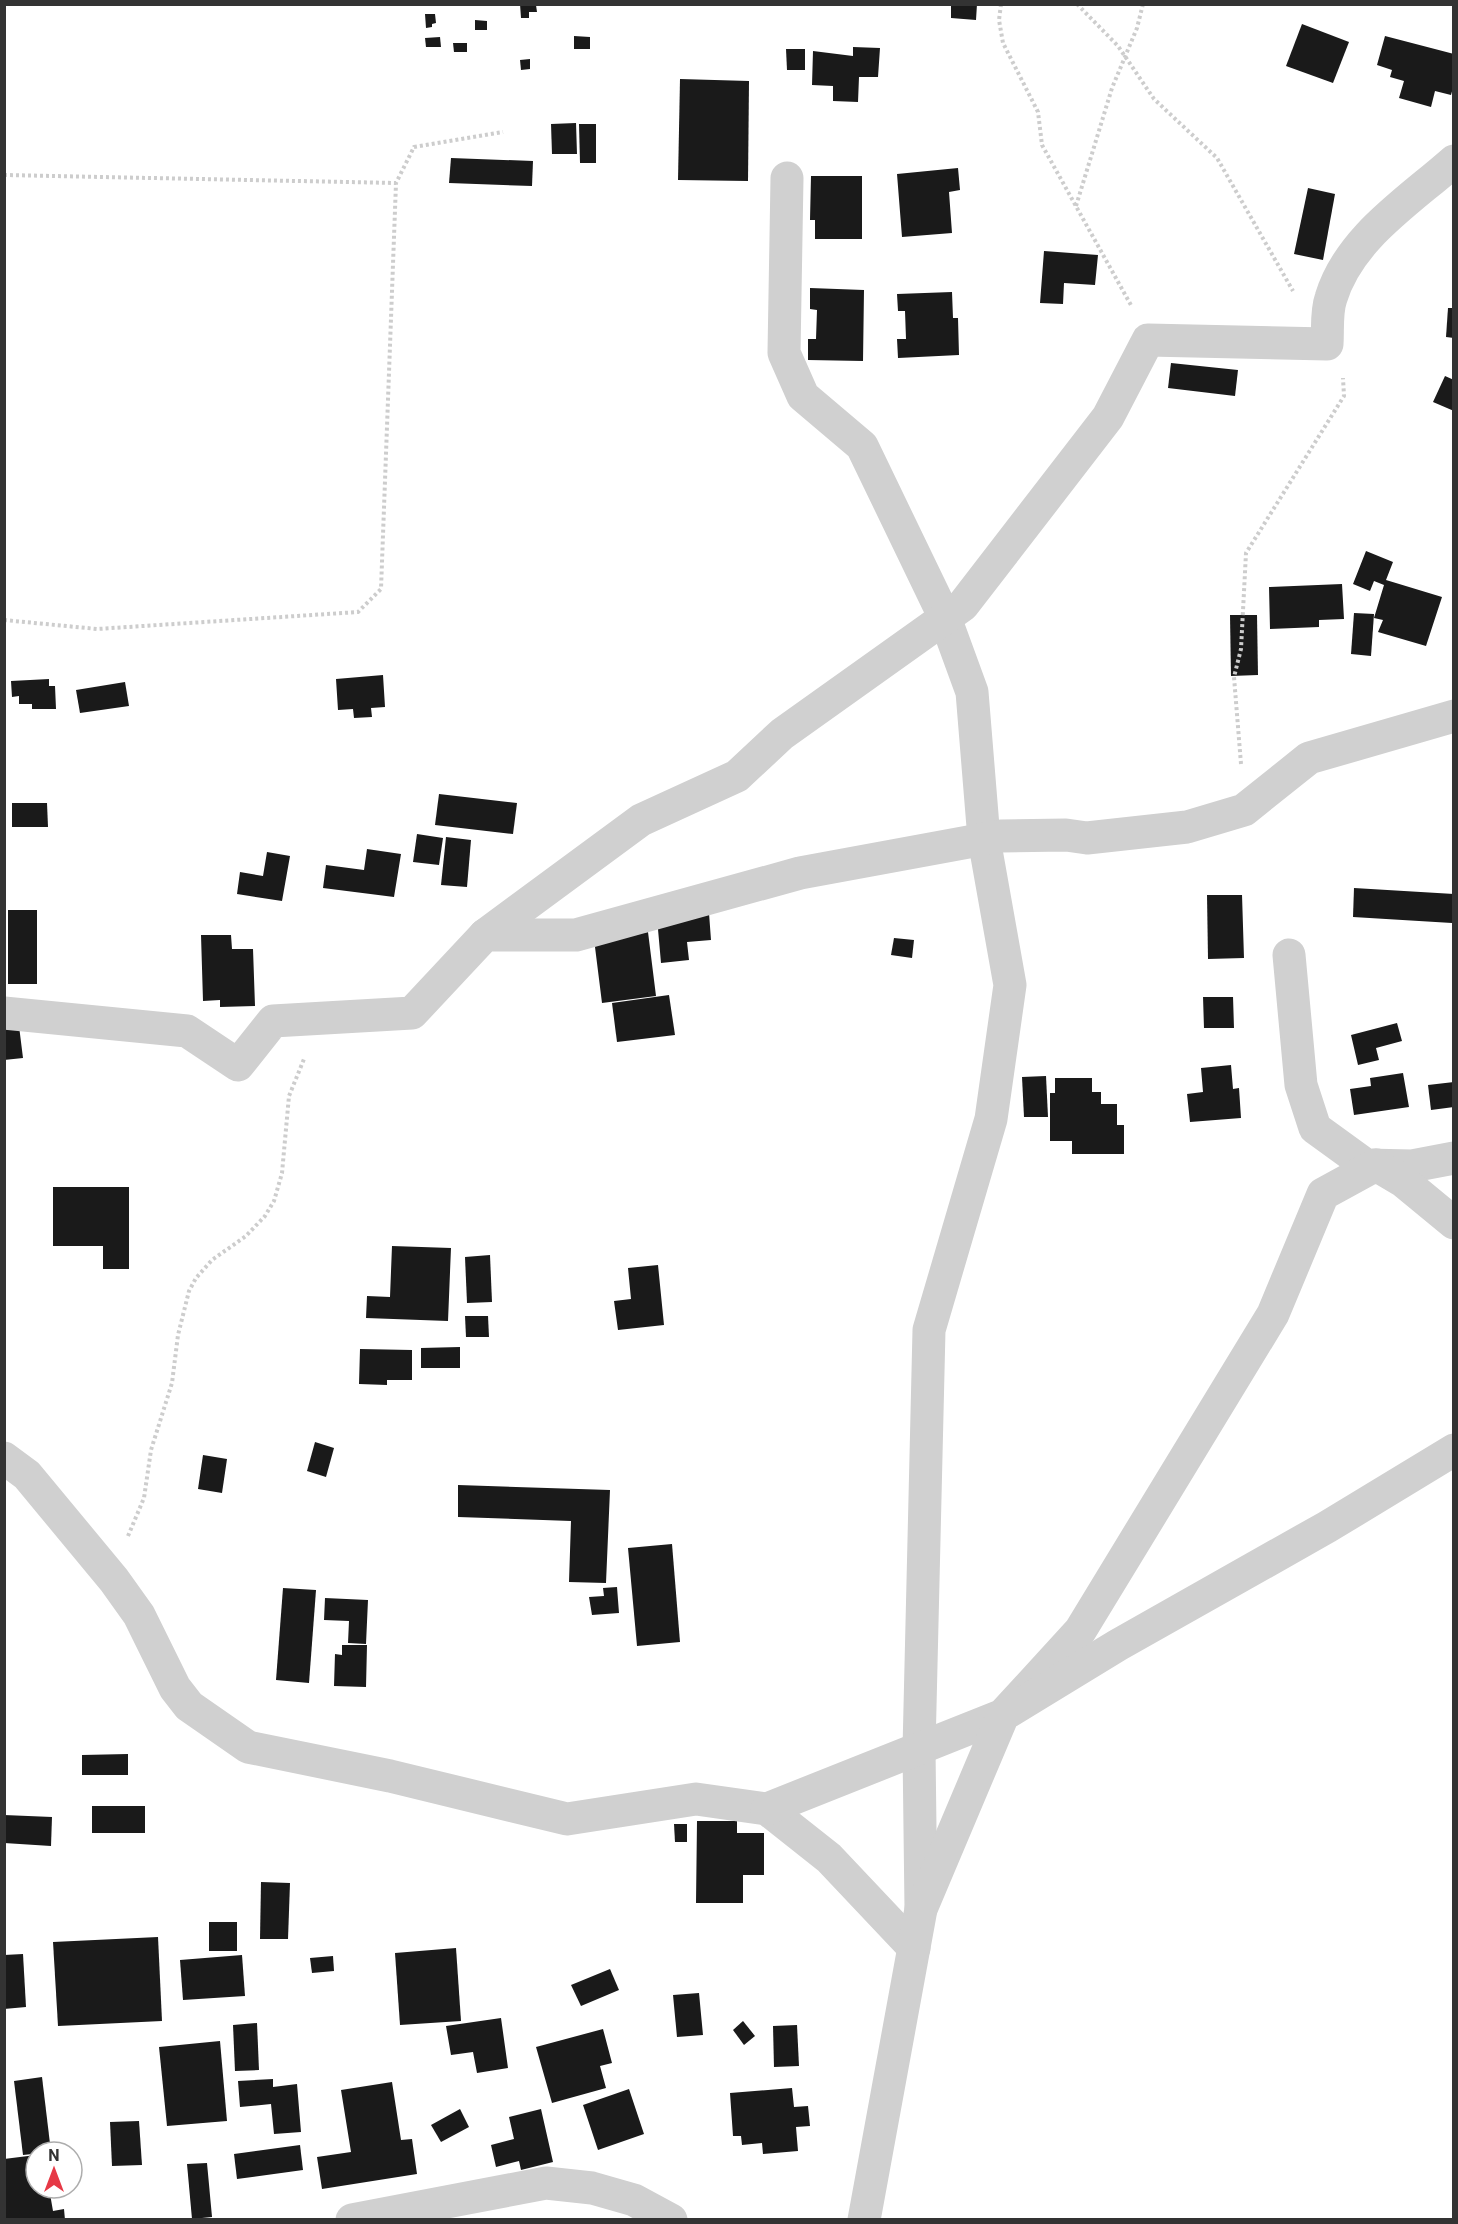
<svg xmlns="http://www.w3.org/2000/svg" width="1458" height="2224" font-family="Roboto,sans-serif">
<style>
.building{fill:#1a1a1a}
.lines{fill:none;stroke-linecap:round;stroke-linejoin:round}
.path{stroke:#cdcdcd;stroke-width:4;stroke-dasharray:3 3;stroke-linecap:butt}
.minor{stroke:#d0d0d0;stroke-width:33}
</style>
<rect width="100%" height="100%" fill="#fff"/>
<g class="building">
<path d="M520,4L536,5L537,12H529V18H521Z"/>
<path d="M951,4H977L976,20L951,18Z"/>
<path d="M425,14H435L436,23L432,24V27L426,28Z"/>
<path d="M475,20L487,21V30H475Z"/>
<path d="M1302,24L1349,42L1333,83L1286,66Z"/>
<path d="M574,36L590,37V49H574Z"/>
<path d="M1385,36L1454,54V84L1451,95L1435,91L1431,107L1399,98L1404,81L1390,77L1392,70L1377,65Z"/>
<path d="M440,37L441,47H426L425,38Z"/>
<path d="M453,43H467V52H454Z"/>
<path d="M853,47L880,48L878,77H859L858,102L833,101V86L812,85L813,51L853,56Z"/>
<path d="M786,49H805V70H787Z"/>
<path d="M530,59V69L521,70L520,60Z"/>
<path d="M680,79L749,81L748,181L678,180Z"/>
<path d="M576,123L577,154H552L551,124Z"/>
<path d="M579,124H596V163H580Z"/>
<path d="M451,158L533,161L532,186L449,183Z"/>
<path d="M958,168L960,190L949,192L952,233L902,237L897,174Z"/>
<path d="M811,176H862V239H815V220H810Z"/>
<path d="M1308,188L1335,194L1323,260L1294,254Z"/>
<path d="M1044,251L1098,255L1095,285L1064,283L1063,304L1040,303Z"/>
<path d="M810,288L864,290L863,361L808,360V339H816L817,310L810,309Z"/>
<path d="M952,292L953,318H958L959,355L898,358L897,339H906L905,311H898L897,294Z"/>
<path d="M1448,308H1454V338L1446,337Z"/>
<path d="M1171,363L1238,370L1235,396L1168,388Z"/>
<path d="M1445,376L1454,380V411L1433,402Z"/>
<path d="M1366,551L1393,562L1386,580L1442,597L1426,646L1378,632L1383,620L1374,618L1384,585L1374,581L1370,591L1353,584Z"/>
<path d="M1342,584L1344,619L1319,620V627L1270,629L1269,587Z"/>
<path d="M1354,613L1374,614L1371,656L1351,654Z"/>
<path d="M1230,615H1257L1258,675L1231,676Z"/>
<path d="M383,675L385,707L371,708L372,717L354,718L353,709L338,710L336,679Z"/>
<path d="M49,679V686H55L56,709H32V704H19V696L12,697L11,681Z"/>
<path d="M125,682L129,706L80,713L76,690Z"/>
<path d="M439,794L517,803L513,834L435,825Z"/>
<path d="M12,803H47L48,827H12Z"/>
<path d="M417,834L443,838L439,865L413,862Z"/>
<path d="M446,837L471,840L467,887L441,885Z"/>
<path d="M367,849L401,854L394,897L323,888L326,865L364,870Z"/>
<path d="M267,852L290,856L282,901L237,894L240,872L263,876Z"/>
<path d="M1354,888L1454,894L1452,923L1353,917Z"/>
<path d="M1207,895H1242L1244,958L1208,959Z"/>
<rect x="8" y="910" width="29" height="74"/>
<path d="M709,913L711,940L687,942L689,960L661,963L657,918Z"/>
<path d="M648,932L656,996L602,1003L594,939Z"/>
<path d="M201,935H231L232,949H253L255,1006L220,1007V1000L203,1001Z"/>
<path d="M894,938L914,940L912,958L891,955Z"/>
<path d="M669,995L675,1035L617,1042L612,1003Z"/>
<path d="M1203,997H1233L1234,1028H1204Z"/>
<path d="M1397,1023L1402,1041L1376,1048L1379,1060L1358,1065L1351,1035Z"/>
<path d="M19,1026L23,1058L4,1060V1028Z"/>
<path d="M1231,1065L1233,1089L1239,1088L1241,1118L1190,1122L1187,1094L1203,1092L1201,1068Z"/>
<path d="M1403,1073L1409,1107L1354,1115L1350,1089L1371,1086L1370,1078Z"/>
<path d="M1046,1076L1048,1117H1024L1022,1077Z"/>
<path d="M1055,1078H1092V1092H1101V1104H1117V1125H1124V1154H1072V1141H1050V1093H1055Z"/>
<path d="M1454,1082V1107L1431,1110L1428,1085Z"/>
<path d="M53,1187H129V1269H103V1246H53Z"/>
<path d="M392,1246L451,1248L448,1321L366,1318L367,1296L390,1297Z"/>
<path d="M490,1255L492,1302L467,1303L465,1257Z"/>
<path d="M658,1265L664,1325L618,1330L614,1301L631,1299L628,1268Z"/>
<path d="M465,1316H488L489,1337H466Z"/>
<path d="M460,1347V1368H421V1348Z"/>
<path d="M360,1349L412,1350V1380H387V1385L359,1384Z"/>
<path d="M315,1442L334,1448L326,1477L307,1471Z"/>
<path d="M203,1455L227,1459L222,1493L198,1489Z"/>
<path d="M458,1485L610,1490L606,1583L569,1582L571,1521L458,1517Z"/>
<path d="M672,1544L680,1642L637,1646L628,1548Z"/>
<path d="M617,1587L619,1613L592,1615L589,1597L604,1596L603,1588Z"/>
<path d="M283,1588L316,1590L309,1683L276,1680Z"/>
<path d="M325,1598L368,1600L366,1644L348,1643L349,1621L324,1620Z"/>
<path d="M342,1645H367L366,1687L334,1686L335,1654L342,1655Z"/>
<path d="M128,1754V1775H82V1755Z"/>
<rect x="92" y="1806" width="53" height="27"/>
<path d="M4,1815L52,1817L51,1846L4,1843Z"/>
<path d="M697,1821H737V1833H764V1875H743V1903H696Z"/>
<path d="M674,1824H687V1842H675Z"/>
<path d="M261,1882L290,1883L288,1939H260Z"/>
<rect x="209" y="1922" width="28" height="29"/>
<path d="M158,1937L162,2021L58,2026L53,1942Z"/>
<path d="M456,1948L461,2021L400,2025L395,1953Z"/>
<path d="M23,1954L26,2007L4,2009V1955Z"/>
<path d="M242,1955L245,1996L183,2000L180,1960Z"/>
<path d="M333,1956L334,1971L312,1973L310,1958Z"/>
<path d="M610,1969L619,1990L581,2006L571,1985Z"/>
<path d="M699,1993L703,2035L677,2037L673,1995Z"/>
<path d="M501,2018L508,2068L477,2073L473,2052L451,2055L446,2026Z"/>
<path d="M743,2021L755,2036L744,2045L733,2030Z"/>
<path d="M257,2023L259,2070L235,2071L233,2025Z"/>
<path d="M797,2025L799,2066L774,2067L773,2026Z"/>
<path d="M603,2029L612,2063L600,2066L606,2088L552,2103L536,2047Z"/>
<path d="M220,2041L227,2121L167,2126L159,2047Z"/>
<path d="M42,2077L51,2152L23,2155L14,2081Z"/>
<path d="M273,2079V2087L297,2084L301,2132L274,2134L271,2104L240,2107L238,2081Z"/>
<path d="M392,2082L401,2140L412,2139L417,2174L322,2189L317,2157L351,2152L341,2090Z"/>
<path d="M792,2088L794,2107L808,2106L810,2126L796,2127L798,2151L763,2154L762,2143L742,2145L741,2136H733L730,2093Z"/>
<path d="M629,2089L644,2134L598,2150L583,2105Z"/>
<path d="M460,2109L469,2127L441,2142L431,2125Z"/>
<path d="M541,2109L553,2162L521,2170L519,2161L496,2167L491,2145L514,2139L509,2117Z"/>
<path d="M139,2121L142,2165L112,2166L110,2122Z"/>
<path d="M300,2145L303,2170L237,2179L234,2154Z"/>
<path d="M36,2155V2188H49L53,2211L64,2209L65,2220H4V2159Z"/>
<path d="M207,2163L212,2217L192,2219L187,2164Z"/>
</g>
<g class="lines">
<g class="path">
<path d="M1001,4L999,20L1003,43L1038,112L1042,145L1132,307"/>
<path d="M1077,4L1118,46L1154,99L1217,158L1293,291"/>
<path d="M4,175L396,183"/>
<path d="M1076,206L1112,88L1137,28L1143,4"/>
<path d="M4,620L97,629L358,612L381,589L396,183L414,147L503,132"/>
<path d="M1241,764L1234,677L1241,649L1246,553L1344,396L1343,378"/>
<path d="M128,1536L144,1498L151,1450L172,1383L178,1335L189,1291L196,1278L212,1260L246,1236L265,1216L274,1201L282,1173L289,1096L304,1059"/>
</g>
<g class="minor">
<path d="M787,178L784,353L803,396L862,446L945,618L972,692L984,839L1010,985L991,1119L929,1330L919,1749L921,1909"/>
<path d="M485,935L641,820L737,776L782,734L963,605L1108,417L1148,340L1327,344C1328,330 1326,312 1331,298C1349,238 1409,201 1454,161"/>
<path d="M1289,955L1301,1085L1315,1128L1366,1165L1412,1166L1454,1158"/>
<path d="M4,1013L187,1031L238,1065L273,1021L412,1013L485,935H576L800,873L1001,836L1066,835L1087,838L1187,827L1244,810L1309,758L1454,716"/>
<path d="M4,1458L27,1475L114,1580L139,1615L175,1688L189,1706L248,1747L390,1776L567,1819L696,1799L767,1809L829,1858L914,1948"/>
<path d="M767,1809L1003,1715L1080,1631L1273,1314L1323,1194L1376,1165L1403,1181L1454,1223"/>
<path d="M352,2220L546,2183L592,2188L634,2200L671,2220"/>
<path d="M864,2220L921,1909L1003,1715L1118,1645L1327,1527L1454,1450"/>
</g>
</g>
<rect width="1458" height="2224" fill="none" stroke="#333333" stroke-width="12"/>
<g transform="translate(54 2170)"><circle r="28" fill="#ffffff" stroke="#adadad" stroke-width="1.5"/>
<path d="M0-4.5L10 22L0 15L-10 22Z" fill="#e63946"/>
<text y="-9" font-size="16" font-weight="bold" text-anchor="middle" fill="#333333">N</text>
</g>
</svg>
